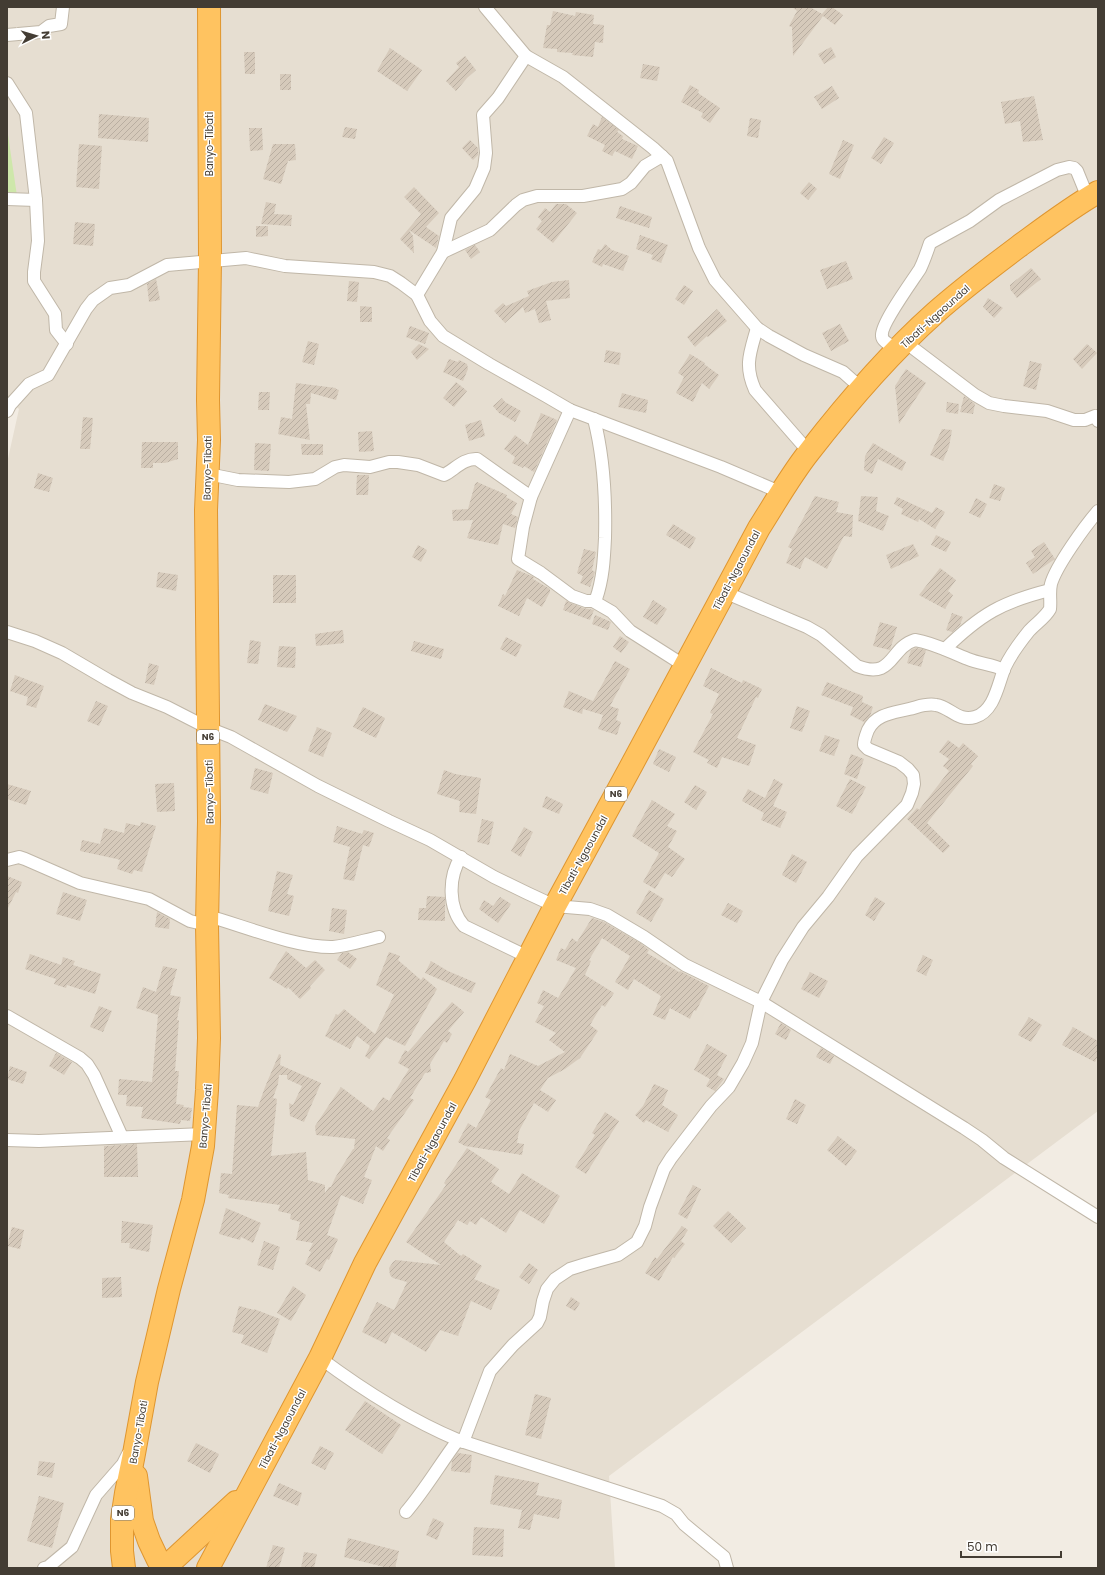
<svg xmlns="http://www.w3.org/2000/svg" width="1105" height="1575" font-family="Poppins,sans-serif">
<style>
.residential{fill:#e6ded1}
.green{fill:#cee7aa}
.building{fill:url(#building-hatch)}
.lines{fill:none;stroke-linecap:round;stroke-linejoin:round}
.street-casing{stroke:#c0b7a8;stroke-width:14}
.highway-casing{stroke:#df9630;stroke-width:24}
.street{stroke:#fff;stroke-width:12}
.highway{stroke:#ffc360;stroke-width:22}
.labels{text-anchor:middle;stroke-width:3;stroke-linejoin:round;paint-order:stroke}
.shield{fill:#fff;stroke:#7b7670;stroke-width:1}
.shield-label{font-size:9px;font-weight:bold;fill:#433c33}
.street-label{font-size:10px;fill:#433c33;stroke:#fff}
</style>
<defs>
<pattern id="building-hatch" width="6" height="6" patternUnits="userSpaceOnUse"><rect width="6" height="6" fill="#d6cabb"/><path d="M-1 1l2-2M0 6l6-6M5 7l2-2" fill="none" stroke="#b9aea1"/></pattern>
</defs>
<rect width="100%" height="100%" fill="#f2ece3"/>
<path class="residential" d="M7,7H1098V1111L609,1476L615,1568H7V463L19,409L7,398Z"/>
<path class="green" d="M7,128L17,196H7Z"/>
<g class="building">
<path d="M792,7H810L822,14L828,7H832L843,15L835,25L823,16L793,56L792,27L789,26L797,11Z"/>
<path d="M553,11L575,16L576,12L594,15L593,24L604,25L603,43L595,42L593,57L572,55L573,53L557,52V49L543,48L547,25H550Z"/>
<path d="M831,47L836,57L824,64L818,54Z"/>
<path d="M390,48L422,70L407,91L377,71Z"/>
<path d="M244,52H255V74H245Z"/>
<path d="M465,56L476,70L467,78L456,91L446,81L459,67L456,63Z"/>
<path d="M643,64L660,67L657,81L640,78Z"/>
<rect x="280" y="74" width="11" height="16"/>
<path d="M690,85L699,90L698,93L720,108L710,123L701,117L703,113L681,102Z"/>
<path d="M832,86L839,98L822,109L814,97Z"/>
<path d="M1034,96L1043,140L1023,142L1020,121L1005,124L1001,102Z"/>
<path d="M99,114L149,118L148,142L98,138Z"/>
<path d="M602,117L619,130L617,132L623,136L622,139L638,146L632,159L615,151L612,156L602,151L605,145L587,136L593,124L598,127Z"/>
<path d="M750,118L761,120L758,138L747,136Z"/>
<path d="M345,127L357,129L355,139L342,137Z"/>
<path d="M249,128H262L263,150L250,151Z"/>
<path d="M884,137L894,143L881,164L871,158Z"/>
<path d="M470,140L478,148V155L473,160L462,148Z"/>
<path d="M843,140L854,145L840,179L829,174Z"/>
<path d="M79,144L102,146L99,189L76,187Z"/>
<path d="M273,144H295L296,160L288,161L281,184L263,179Z"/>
<path d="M809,182L817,189L808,200L800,193Z"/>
<path d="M414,187L439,213L426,227L439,236L436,248L409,230L413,236L414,253L400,239L421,214L404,197Z"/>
<path d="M266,202L276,204L274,214L292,215L291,226L261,224Z"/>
<path d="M556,204H566L577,213L553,243L536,229L542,221L538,217L545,208L550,212Z"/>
<path d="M620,206L652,217L649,228L616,218Z"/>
<path d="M75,222L95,224L93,246L73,244Z"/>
<path d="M256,226H268V236L256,237Z"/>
<path d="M640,235L668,245L661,263L651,259L653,255L636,249Z"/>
<path d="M605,244L612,250L629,256L623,271L603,264L602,267L592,262L598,249L601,250Z"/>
<path d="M475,245L480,252L471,259L465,250Z"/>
<path d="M846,261L853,279L827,289L820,270Z"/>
<path d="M1031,268L1041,279L1017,298L1010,289V285Z"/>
<path d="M156,279L160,300L149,302L147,284Z"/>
<path d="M569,280L570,298L546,301L551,320L539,323L535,309L525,313L523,307L505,323L494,311L503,303L506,306L529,296L527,291L552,282Z"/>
<path d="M349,281L359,282L357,302L347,301Z"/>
<path d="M684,285L693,291L684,305L675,299Z"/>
<path d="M988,298L1003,308L994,318L983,307Z"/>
<path d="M360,306L372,307V322H360Z"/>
<path d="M717,309L727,321L708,337L707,336L695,347L687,337Z"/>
<path d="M840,324L849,341L831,351L822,333Z"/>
<path d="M410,326L429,333L425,344L406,337Z"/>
<path d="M308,341L319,344L314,365L302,362Z"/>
<path d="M419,344L429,349L417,360L411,352Z"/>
<path d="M1087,344L1097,353L1082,369L1073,359Z"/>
<path d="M606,350L621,353L619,365L604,362Z"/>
<path d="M690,354L705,363L704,364L719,375L709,389L702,383L693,402L676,393L684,377L678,373Z"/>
<path d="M449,359L458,362L459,360L467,364L468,369L463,381L443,372Z"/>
<path d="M1030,361L1042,364L1036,390L1023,386Z"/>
<path d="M906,369L926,383L899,424L895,386Z"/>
<path d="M456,382L467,391L454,407L443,398Z"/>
<path d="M296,383L336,388V389L339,390L336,400L311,393L310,404H306L310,440L278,434L281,417L292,419Z"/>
<path d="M259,392H270L269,410H258Z"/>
<path d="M622,393L648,400L646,413L618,407Z"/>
<path d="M964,396L975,404L973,414L960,412Z"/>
<path d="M502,398L505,402L521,411L515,422L499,413L493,406Z"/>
<path d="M947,402L959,404L958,414L946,412Z"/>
<path d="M541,413L557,420L534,472L524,466L523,468L512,463L515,457L504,449L515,435L528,445Z"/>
<path d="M83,417L93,418L90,449H80Z"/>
<path d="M481,420L485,436L469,441L465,425Z"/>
<path d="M942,429L952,430L949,447L943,461L930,455Z"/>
<path d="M372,431L374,451L359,452L358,432Z"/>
<path d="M142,442H178V459L165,463H153V468H141Z"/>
<path d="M255,443L271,444L269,471L254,470Z"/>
<path d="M873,443L906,462L902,471L878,459L872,474L864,470L865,456Z"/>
<path d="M301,444H323V455H302Z"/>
<path d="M38,473L53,478L49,492L34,488Z"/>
<path d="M357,475H369L368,495H356Z"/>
<path d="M477,482L507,495L506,497L517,503L511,514L518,517L515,528L503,524L498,545L467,538L473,520L453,521L452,510L468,509L475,484Z"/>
<path d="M994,484L1005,488L1000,501L989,498Z"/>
<path d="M815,496L839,502L836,512L853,515L852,537L844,536L827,569L805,557L800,569L786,563L792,549L788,547Z"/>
<path d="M861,496L878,497L876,511L889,516L883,531L858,521Z"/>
<path d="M897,497L932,513L936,507L945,512L935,529L919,519L918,522L901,514L903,509L894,504Z"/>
<path d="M976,498L987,504L980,518L969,513Z"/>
<path d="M673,524L696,538L690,549L666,535Z"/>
<path d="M936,535L951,542L946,552L931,545Z"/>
<path d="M1044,542L1055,559L1033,574L1026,563L1035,557L1031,551Z"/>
<path d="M913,544L919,556L891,569L886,555Z"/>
<path d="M418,545L427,550L421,562L412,557Z"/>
<path d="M584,549L596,552L592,570L595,572L590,587L580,583L583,576L577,573Z"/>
<path d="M940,568L956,580L948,591L953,595L945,609L919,595Z"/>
<path d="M517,570L534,577L533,579L550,589V592L542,607L527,598L519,616L498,606L503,594L505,596Z"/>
<path d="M158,572L178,575L176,591L156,587Z"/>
<rect x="273" y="575" width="23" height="28"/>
<path d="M653,600L667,609L657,625L643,617Z"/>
<path d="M566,601L583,608L594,610L590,620L563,610Z"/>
<path d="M952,613L963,617L960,625L952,632L946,630Z"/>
<path d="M595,615L611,622L608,630L592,624Z"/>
<path d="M880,622L897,627L890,650L873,646Z"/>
<path d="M343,630L344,643L316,646L315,634Z"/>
<path d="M620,636L629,642L621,653L613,647Z"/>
<path d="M506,637L522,645L516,657L500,649Z"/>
<path d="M250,640L261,642L258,664L247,663Z"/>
<path d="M414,641L444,649L441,659L411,651Z"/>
<path d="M279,646L296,647L295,668L277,667Z"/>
<path d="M916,648L926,650L921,667L907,663L911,650Z"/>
<path d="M615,661L630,669L610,706L619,709L616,720L621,722L617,735L598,729L603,715L583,709L582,714L563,707L569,691L593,701Z"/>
<path d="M149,663L159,666L154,685L145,683Z"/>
<path d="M711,668L742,683L743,680L762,689L758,698L756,697L737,738L756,745L749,766L722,757L717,768L707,763L709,760L693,752L713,714L710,713L719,694L703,686Z"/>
<path d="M15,675L44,686L36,708L26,705L28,697L10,691Z"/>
<path d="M827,682L863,696L862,702L873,707L870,716L864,722L850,715L853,707L821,695Z"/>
<path d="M96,701L108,706L99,726L87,721Z"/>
<path d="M265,704L297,716L287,732L258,720Z"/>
<path d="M797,706L810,711L802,732L790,728Z"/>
<path d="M363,707L385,718L376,738L353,727Z"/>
<path d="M317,727L332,733L323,757L308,751Z"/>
<path d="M825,735L840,740L834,756L819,751Z"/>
<path d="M948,740L959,748L963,743L978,756L971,764L973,766L927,823L950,846L943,853L907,819L917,808L919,810L949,771L943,766L949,759L939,752Z"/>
<path d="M659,749L676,757L669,772L653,764Z"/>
<path d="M851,754L864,759L857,779L844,774Z"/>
<path d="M255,768L273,773L268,794L250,789Z"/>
<path d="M444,770L455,774L481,778L476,814L459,812L460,801L437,794Z"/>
<path d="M774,779L783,784L773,806L787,812L780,828L761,820L764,813L742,801L748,789L765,798Z"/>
<path d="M850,779L866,787L852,814L836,806Z"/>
<path d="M174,783L175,811L157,812L155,784Z"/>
<path d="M7,784L31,791L26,805L7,799Z"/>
<path d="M695,785L707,792L696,810L684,802Z"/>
<path d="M546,796L563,804L559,814L542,807Z"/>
<path d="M652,800L675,814L667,826L677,831L668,847L685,859L672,877L665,873L655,889L643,882L659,853L632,836Z"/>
<path d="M482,819L494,822L489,845L477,842Z"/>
<path d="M141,822L156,826L142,872L134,870L132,874L117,869L120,860L117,859L80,851L82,840L100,844L104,828L124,833L126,823L140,826Z"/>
<path d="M337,826L362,834L364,830L374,833L369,847L363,845L354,881L343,879L350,847L333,842Z"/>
<path d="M524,827L533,832L521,857L511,851Z"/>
<path d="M792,854L807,862L796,883L782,875Z"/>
<path d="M277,871L293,875L287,894L294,896L289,916L268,911Z"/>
<path d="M7,876L22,882L18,893L16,892L7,910Z"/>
<path d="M649,890L664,899L651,922L636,913Z"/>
<path d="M63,892L87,900L80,921L56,914Z"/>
<path d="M427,896L445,897V921L418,920L419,908H426Z"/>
<path d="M500,897L511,904L498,923L479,909L484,900L493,906Z"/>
<path d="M875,897L885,903L874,921L865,915Z"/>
<path d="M728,903L743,911L737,923L721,915Z"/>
<path d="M332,908L347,910L344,934L329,931Z"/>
<path d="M157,912L170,919L169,929L155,927Z"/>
<path d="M592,918L604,922L640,943L649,950L647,953L679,972L680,971L709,986L696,1011L694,1010L690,1019L670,1008L665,1020L653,1015L661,996L634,979L628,990L615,982L630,956L602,938L589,960L591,961L585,975L614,993L605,1007L602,1005L590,1025L598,1031L580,1058L565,1069L548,1078L540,1090L556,1100L548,1112L534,1103L519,1131L517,1143L524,1144L522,1155L465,1146L458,1142L468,1123L476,1128L491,1100L485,1097L501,1068L504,1070L510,1054L538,1066L565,1052L549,1040L556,1033L535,1022L544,1006L537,1003L543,990L558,998L576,968L556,960L561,948L565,950L572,938L577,942Z"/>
<path d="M286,951L306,968L315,960L325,970L310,986L311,988L300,999L288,987L287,989L269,978Z"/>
<path d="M348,952L357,959L350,969L337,960L342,953Z"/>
<path d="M389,952L400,956L398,960L421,980L423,977L437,989L405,1046L386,1037L369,1059L365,1056L370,1046L357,1036L350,1049L325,1036L336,1014L338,1015L344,1009L375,1034L394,995L393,994L376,985Z"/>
<path d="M30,954L61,965L63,957L75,961L73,965L101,974L95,994L67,985L66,988L54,984L56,979L25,969Z"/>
<path d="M923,955L933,960L926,976L916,971Z"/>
<path d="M431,961L448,971L476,983L471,993L425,973Z"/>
<path d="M163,966L177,969L170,995L181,997L177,1020H179L175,1071H179L176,1104L184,1105L183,1107L192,1108L190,1121L181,1120L180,1124L141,1118L143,1107L126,1106L127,1095H118L119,1079L152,1082L158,1015L136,1008L143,987L156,992Z"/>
<path d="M810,972L828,981L819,998L801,989Z"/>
<path d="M452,1002L464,1012L448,1031L452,1034L447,1043L444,1041L430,1064L431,1072L425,1073L410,1098L414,1100L387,1138L390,1140L383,1151L376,1146L364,1177L372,1180L363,1204L341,1195L327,1235L338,1239L329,1260L327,1259L320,1272L305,1264L311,1252L309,1251L313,1243L296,1240L300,1222L290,1219L291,1214L278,1211L280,1205L228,1198L229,1195L219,1193L221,1173L232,1174L237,1105L258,1107L265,1087L279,1054L281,1055L280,1065L321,1083L304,1122L290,1116L289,1103L293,1105L302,1086L287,1079V1075H279L278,1084L273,1098L277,1099L271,1156L306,1152L308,1180L325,1185V1193L329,1187H331L335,1178L353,1149H354L355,1139L316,1135L315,1126L341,1087L373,1111L383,1097L389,1101L409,1069L398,1063L405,1050L408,1052Z"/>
<path d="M99,1006L112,1011L103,1032L90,1027Z"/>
<path d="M1029,1017L1042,1025L1031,1042L1018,1035Z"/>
<path d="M781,1023L791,1030L786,1040L775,1034Z"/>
<path d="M1073,1027L1098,1041V1056L1095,1062L1062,1045Z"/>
<path d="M707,1044L727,1055L717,1075L724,1079L715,1091L706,1086L710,1079L694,1070Z"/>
<path d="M821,1048L834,1056L830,1064L816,1057Z"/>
<path d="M56,1053L72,1062L64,1075L49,1066Z"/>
<path d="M10,1066L27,1072L23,1084L7,1079Z"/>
<path d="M654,1084L668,1090L662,1105L678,1115L668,1132L646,1120L644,1123L635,1115L643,1106Z"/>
<path d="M795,1099L806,1105L797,1124L786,1119Z"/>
<path d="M605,1112L619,1121L586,1174L575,1167L595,1135L592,1133Z"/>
<path d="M838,1136L857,1151L846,1166L827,1150Z"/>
<path d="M137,1144L138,1177H104V1146Z"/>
<path d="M467,1148L499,1169L491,1182L509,1194L522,1173L560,1196L544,1224L520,1210L506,1233L481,1217L476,1225L470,1221L467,1225L458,1220L444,1242L461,1256L463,1254L482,1266L474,1279L500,1290L491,1310L471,1301L458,1336L440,1330L426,1352L392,1332L386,1344L362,1332L377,1302L394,1310L407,1282L393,1278L390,1275L389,1268L393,1262L396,1260L441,1265L406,1242L446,1185L444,1183Z"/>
<path d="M693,1185L701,1189L687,1219L678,1214Z"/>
<path d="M226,1208L261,1223L253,1243L241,1237L240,1240L219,1234Z"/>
<path d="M728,1211L746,1228L731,1243L713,1226Z"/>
<path d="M122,1221L153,1225L149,1252L129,1248L130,1243H121Z"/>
<path d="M682,1226L688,1230L681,1241L685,1244L674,1258L673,1257L659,1281L645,1273L655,1257L657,1259Z"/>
<path d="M12,1227L24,1230L20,1249L7,1246Z"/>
<path d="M264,1241L280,1247L273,1270L257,1265Z"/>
<path d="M529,1263L538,1270L529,1284L519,1277Z"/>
<path d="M121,1277L122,1297L102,1298V1278Z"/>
<path d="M293,1286L306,1295L291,1321L277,1313Z"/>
<path d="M571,1297L580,1303L575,1311L566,1306Z"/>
<path d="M239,1306L254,1310V1309L280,1319L267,1353L241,1343L244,1335L232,1332Z"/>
<path d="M535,1394L551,1398L541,1439L525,1435Z"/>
<path d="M365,1401L401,1425L382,1454L345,1430Z"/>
<path d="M196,1443L219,1454L210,1473L187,1461Z"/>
<path d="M320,1446L334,1453L325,1470L311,1463Z"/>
<path d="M458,1453L472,1455L470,1473L451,1471L452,1461Z"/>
<path d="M39,1461L55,1463L52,1478L37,1475Z"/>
<path d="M495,1475L539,1483L536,1495L562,1500L559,1519L534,1514L530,1530L518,1528L522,1510L490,1504Z"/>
<path d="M279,1483L302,1493L298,1506L273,1496Z"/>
<path d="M39,1496L64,1503L52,1548L27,1541Z"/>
<path d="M433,1518L444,1523L437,1540L426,1535Z"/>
<path d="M474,1527L504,1529L503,1557L472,1555Z"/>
<path d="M348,1538L399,1551L395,1568H388L344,1557Z"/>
<path d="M273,1545L285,1548L279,1568H266Z"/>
<path d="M304,1552L317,1554L314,1568H301Z"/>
</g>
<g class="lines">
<defs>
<g id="street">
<path d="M485,7L526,56"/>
<path d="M7,35L41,32L49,26L61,24L63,7"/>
<path d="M7,83L26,113L36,200L38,241L34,272V281L55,314L56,330L67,344"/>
<path d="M7,199L36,200"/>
<path d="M443,252L490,230L516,205L523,200L537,196H583L622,189L631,183L645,166L662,156"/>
<path d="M417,295L443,252L451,218L475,189L484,168L486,153L483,115L498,98L526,56L563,77L653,148L667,161L699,248L715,280L757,328L769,336L804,355L843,372L861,388"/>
<path d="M757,328C750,353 744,365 755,390L809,452"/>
<path d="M905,342L975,395L989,403L1004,406L1047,411L1074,420H1085L1095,416L1098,421"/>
<path d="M898,349C893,346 882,342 882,336C880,325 913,280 920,269C924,261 927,252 930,243L970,221L999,200L1057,170L1069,167L1074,168L1077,171L1088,198"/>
<path d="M570,410L531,497L523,527L518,559L541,573L572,596L586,601H593L612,612L630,631L685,666"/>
<path d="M7,411L10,405L29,384L48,375L86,309L93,300L110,288L129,285L167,265L246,258L285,266L374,272L390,276L401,283L417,295L430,321L443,336L489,364L546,396L570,410L594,419L721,467L782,493"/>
<path d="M208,474L238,480L289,482L315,479L335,467L344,465L370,467L389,462H398L418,465L444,475C454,470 464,458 477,459L531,497"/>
<path d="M724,592L807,627L821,635L857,666C894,680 889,648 915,640C934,643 950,652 968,659C980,664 992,664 1004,670"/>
<path d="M593,601L596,599C603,579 604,559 605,538C606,498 604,458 594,419"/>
<path d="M7,632L35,641L62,653L108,680L132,693L167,707L208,728L231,737L318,786L389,821L430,840L494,877L527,893L555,906L590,909L607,915L644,937L685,965L761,1002L964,1128L982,1140L1004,1158L1098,1217"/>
<path d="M945,649C981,614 1002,602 1050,590"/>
<path d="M461,857C448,877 448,908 464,926L528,957"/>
<path d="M7,860L19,857L25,859L80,883L149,899L190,921L207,925"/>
<path d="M208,916C244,926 297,948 333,947C347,946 365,940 379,937"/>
<path d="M7,1016L80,1058L87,1064L94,1075L122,1137"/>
<path d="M7,1140L39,1141L204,1134"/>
<path d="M320,1358C363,1390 408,1419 458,1440L662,1506L676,1514L684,1524L724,1557L727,1568"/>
<path d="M463,1442L490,1371L513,1345L537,1323L540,1317L543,1301L547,1289L555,1279L570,1269L586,1264L618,1255L637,1242L645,1226L650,1207L664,1169L671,1158L711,1106L729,1087L743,1063L752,1043L761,1002L782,960L803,927L828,897L857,856L907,805L912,793L914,784L913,775L908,769L899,762L868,749L864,745C864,740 866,735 868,730C876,714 893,713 909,709C918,707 926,703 936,705C950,707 958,722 975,717C995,711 998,683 1005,667C1011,654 1021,641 1029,631C1036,623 1045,618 1050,609C1051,601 1049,592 1051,584C1056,566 1085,526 1098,511"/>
<path d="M406,1512C425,1490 440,1464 458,1440"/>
<path d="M44,1568L48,1567L72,1547L96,1495L123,1464L128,1454"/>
</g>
<g id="highway">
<path d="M136,1476L142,1521L149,1541L158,1560"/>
<path d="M170,1563L236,1502"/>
<path d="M124,1568L122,1551V1519L126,1493L133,1459L147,1382L169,1289L193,1200L203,1146L207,1090L209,1038L207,925L209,821L206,510L209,440L208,400L210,260L209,7"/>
<path d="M208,1568L320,1358L365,1263L465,1080L555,906L629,770L759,528C775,503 790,476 809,452C847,403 888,355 935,313C961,290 990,268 1018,247C1044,228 1070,208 1098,192"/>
</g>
</defs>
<use href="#street" class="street-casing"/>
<use href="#highway" class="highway-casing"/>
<use href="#street" class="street"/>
<use href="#highway" class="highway"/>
</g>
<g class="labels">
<g class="shield">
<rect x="197" y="730" width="22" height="14" rx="3"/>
<rect x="605" y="787" width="22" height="14" rx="3"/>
<rect x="112" y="1506" width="22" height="14" rx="3"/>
</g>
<g class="shield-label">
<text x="208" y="740">N6</text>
<text x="616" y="797">N6</text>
<text x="123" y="1516">N6</text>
</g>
<g class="street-label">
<text transform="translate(209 144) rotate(-90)" y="4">Banyo-Tibati</text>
<text transform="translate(935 316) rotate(-42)" y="4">Tibati-Ngaoundal</text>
<text transform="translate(207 468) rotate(-89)" y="4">Banyo-Tibati</text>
<text transform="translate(736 570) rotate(-62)" y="4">Tibati-Ngaoundal</text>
<text transform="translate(209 792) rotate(-91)" y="4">Banyo-Tibati</text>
<text transform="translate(583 855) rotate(-61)" y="4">Tibati-Ngaoundal</text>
<text transform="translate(205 1116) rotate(-85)" y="4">Banyo-Tibati</text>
<text transform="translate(432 1142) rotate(-61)" y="4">Tibati-Ngaoundal</text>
<text transform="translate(282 1429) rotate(-62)" y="4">Tibati-Ngaoundal</text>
<text transform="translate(138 1432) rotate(-80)" y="4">Banyo-Tibati</text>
</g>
</g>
<rect width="1105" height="1575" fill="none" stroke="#433c33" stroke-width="16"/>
<g transform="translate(36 36) rotate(85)" stroke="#ffffff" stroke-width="3" paint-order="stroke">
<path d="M0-3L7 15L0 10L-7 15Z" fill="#433c33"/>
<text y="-6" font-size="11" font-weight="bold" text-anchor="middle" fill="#433c33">N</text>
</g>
<path d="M961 1551v6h100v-6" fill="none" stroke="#433c33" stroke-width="2"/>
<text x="967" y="1551" font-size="12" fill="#433c33" stroke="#ffffff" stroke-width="3" paint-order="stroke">50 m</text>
</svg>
